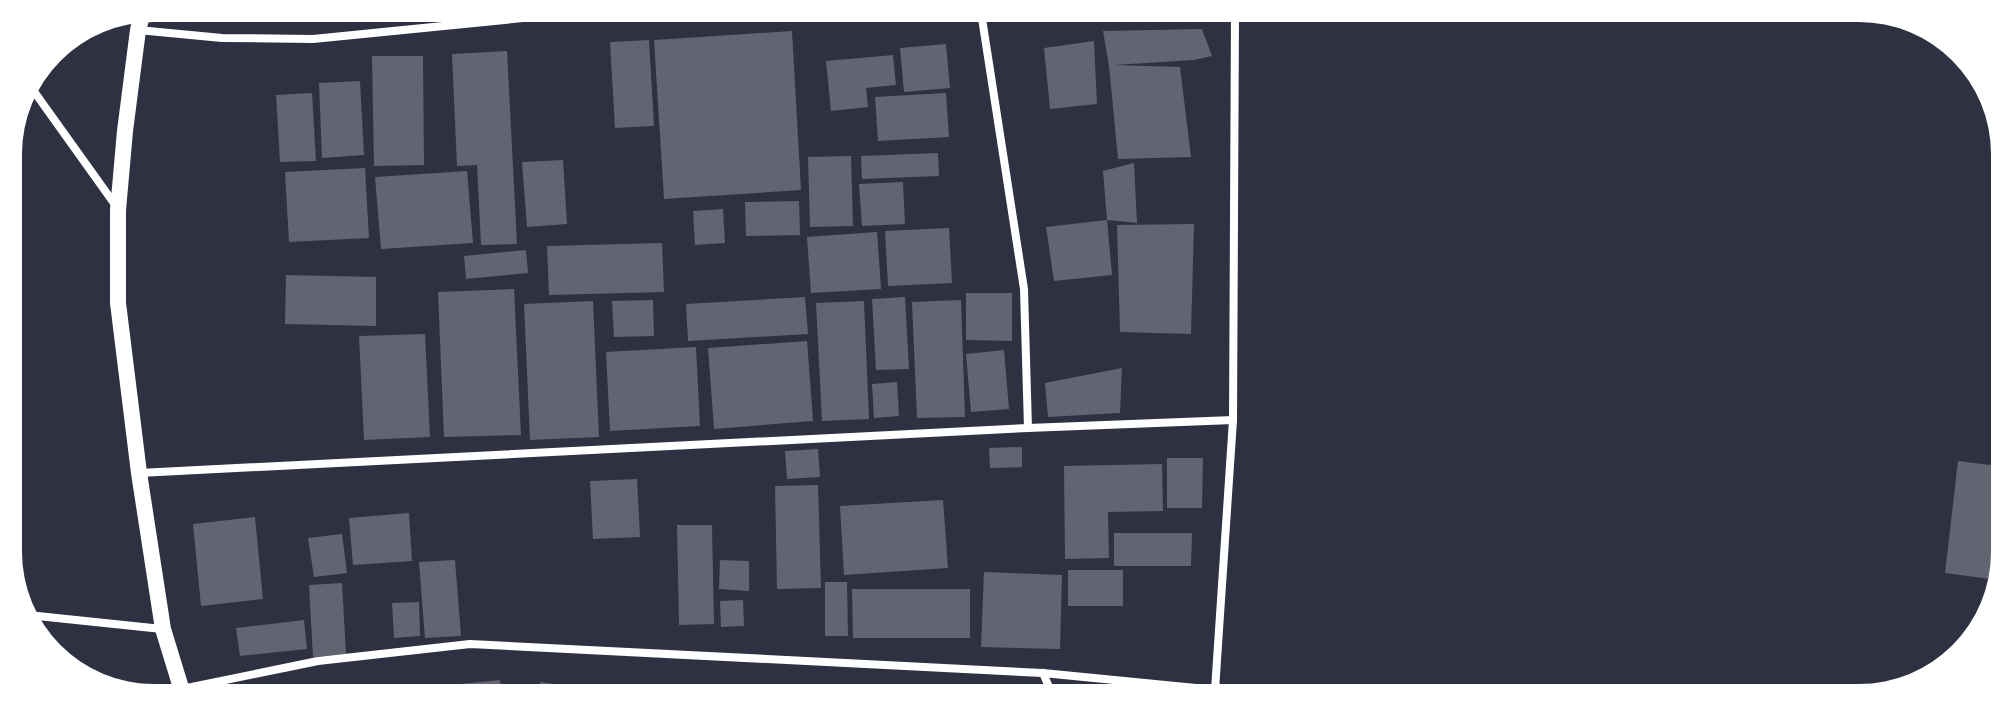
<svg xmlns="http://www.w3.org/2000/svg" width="2013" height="706" font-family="'Sofia Sans Condensed',sans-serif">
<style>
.building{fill:#626471}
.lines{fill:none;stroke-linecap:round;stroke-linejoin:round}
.minor{stroke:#fff;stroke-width:8}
.secondary{stroke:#fff;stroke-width:16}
</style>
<rect width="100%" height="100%" fill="#2d3142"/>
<g class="building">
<path d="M1202,29L1212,56L1194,60L1114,65L1180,67L1191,157L1118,159L1109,66L1103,31Z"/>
<path d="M792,31L801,190L664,199L654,40Z"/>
<path d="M649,40L654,126L615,128L610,42Z"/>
<path d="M1094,41L1097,104L1050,109L1044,48Z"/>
<path d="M946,44L950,88L904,92L900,48Z"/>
<path d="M507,51L517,244L481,245L477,165L457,166L452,54Z"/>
<path d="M893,55L896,85L866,88L868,107L831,111L826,61Z"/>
<path d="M372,56H423L424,165L374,166Z"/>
<path d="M360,81L364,155L322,158L319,83Z"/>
<path d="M312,93L316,161L280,162L276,95Z"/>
<path d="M946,93L949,137L878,141L875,97Z"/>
<path d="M938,153L939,176L862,179L861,156Z"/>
<path d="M851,156L853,226L810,227L808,157Z"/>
<path d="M563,160L567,224L527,227L522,162Z"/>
<path d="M1134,163L1137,223L1107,220L1103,171Z"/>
<path d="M365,168L369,238L289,242L285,172Z"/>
<path d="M467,171L473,243L381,249L375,177Z"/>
<path d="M903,182L905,224L862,226L859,184Z"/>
<path d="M799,201L800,235L746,236L745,202Z"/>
<path d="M723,209L725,243L695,245L693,211Z"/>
<path d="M1107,220L1112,275L1054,281L1046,227Z"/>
<path d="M1194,224L1191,334L1120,332L1117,225Z"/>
<path d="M949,228L952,283L888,286L885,231Z"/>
<path d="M877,232L881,289L811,293L807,237Z"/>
<path d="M662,243L664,292L549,295L547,246Z"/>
<path d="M526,250L528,273L466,279L464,256Z"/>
<path d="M286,275L376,277V326L285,324Z"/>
<path d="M514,289L521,435L444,437L438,292Z"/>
<path d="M966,293H1012V341L966,340Z"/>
<path d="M805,297L808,334L688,341L686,304Z"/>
<path d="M905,297L909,369L876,370L872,299Z"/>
<path d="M653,300L654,336L614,337L612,301Z"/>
<path d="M961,300L965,417L917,418L912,302Z"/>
<path d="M593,301L599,437L530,440L524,304Z"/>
<path d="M864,301L869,419L822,421L816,303Z"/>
<path d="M425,334L430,437L364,440L359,336Z"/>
<path d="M807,341L813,421L714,429L708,348Z"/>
<path d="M696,347L700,426L610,431L606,352Z"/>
<path d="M1004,350L1009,409L971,412L966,354Z"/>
<path d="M1122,368L1120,413L1048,417L1045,383Z"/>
<path d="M897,382L899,416L874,418L872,384Z"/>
<path d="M1022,447V467L990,468L989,448Z"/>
<path d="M818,449L820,477L787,479L785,451Z"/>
<path d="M1167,458H1203L1202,508H1167Z"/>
<path d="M1958,461L1999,466V511L1990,579L1945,573Z"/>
<path d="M1162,464L1163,511L1108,512L1109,558L1065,559L1064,466Z"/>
<path d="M637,479L640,537L593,539L590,481Z"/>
<path d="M818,485L821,588L777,589L775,486Z"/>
<path d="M943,500L948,568L844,575L840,506Z"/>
<path d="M409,513L412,561L353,565L349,518Z"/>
<path d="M255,517L263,599L201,606L193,524Z"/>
<path d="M677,525H712L714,624L679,625Z"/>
<path d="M1114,533H1192L1191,566H1114Z"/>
<path d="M342,534L347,573L314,577L308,538Z"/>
<path d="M455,560L461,636L425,638L419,562Z"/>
<path d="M720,560L749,561V591L719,589Z"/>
<rect x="1068" y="570" width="55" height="36"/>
<path d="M984,572L1062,575L1060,649L981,647Z"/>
<path d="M825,582H847L848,636H825Z"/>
<path d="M342,583L346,654L313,657L309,585Z"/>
<path d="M852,589H970V638H853Z"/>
<path d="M743,600L744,626L721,627L720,601Z"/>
<path d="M419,602L420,636L394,638L392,603Z"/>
<path d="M304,620L307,649L240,656L236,628Z"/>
<path d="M500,680L501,692H462L461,684Z"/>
<path d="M540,682L584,689V692H539Z"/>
<path d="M631,685V693L596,692V686Z"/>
</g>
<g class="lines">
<g class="minor">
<path d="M981,12L1024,289L1028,428"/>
<path d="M138,30L222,38L313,39L604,10"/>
<path d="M28,83L116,206"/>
<path d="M139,473L1028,428L1233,420L1235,13"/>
<path d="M28,615L162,629"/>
<path d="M1043,673L1052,694"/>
<path d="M182,689L318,661L470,644L1043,673L1267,695"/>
<path d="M1215,690L1233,420"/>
</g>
<path class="secondary" d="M143,12L138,30L125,131L118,210V303L139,473L163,629L182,691"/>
</g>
<path d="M0 0H2013V706H0ZM154 22H1859A132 132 0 0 1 1991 154V552A132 132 0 0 1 1859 684H154A132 132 0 0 1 22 552V154A132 132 0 0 1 154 22Z" fill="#fff" fill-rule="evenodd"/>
</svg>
